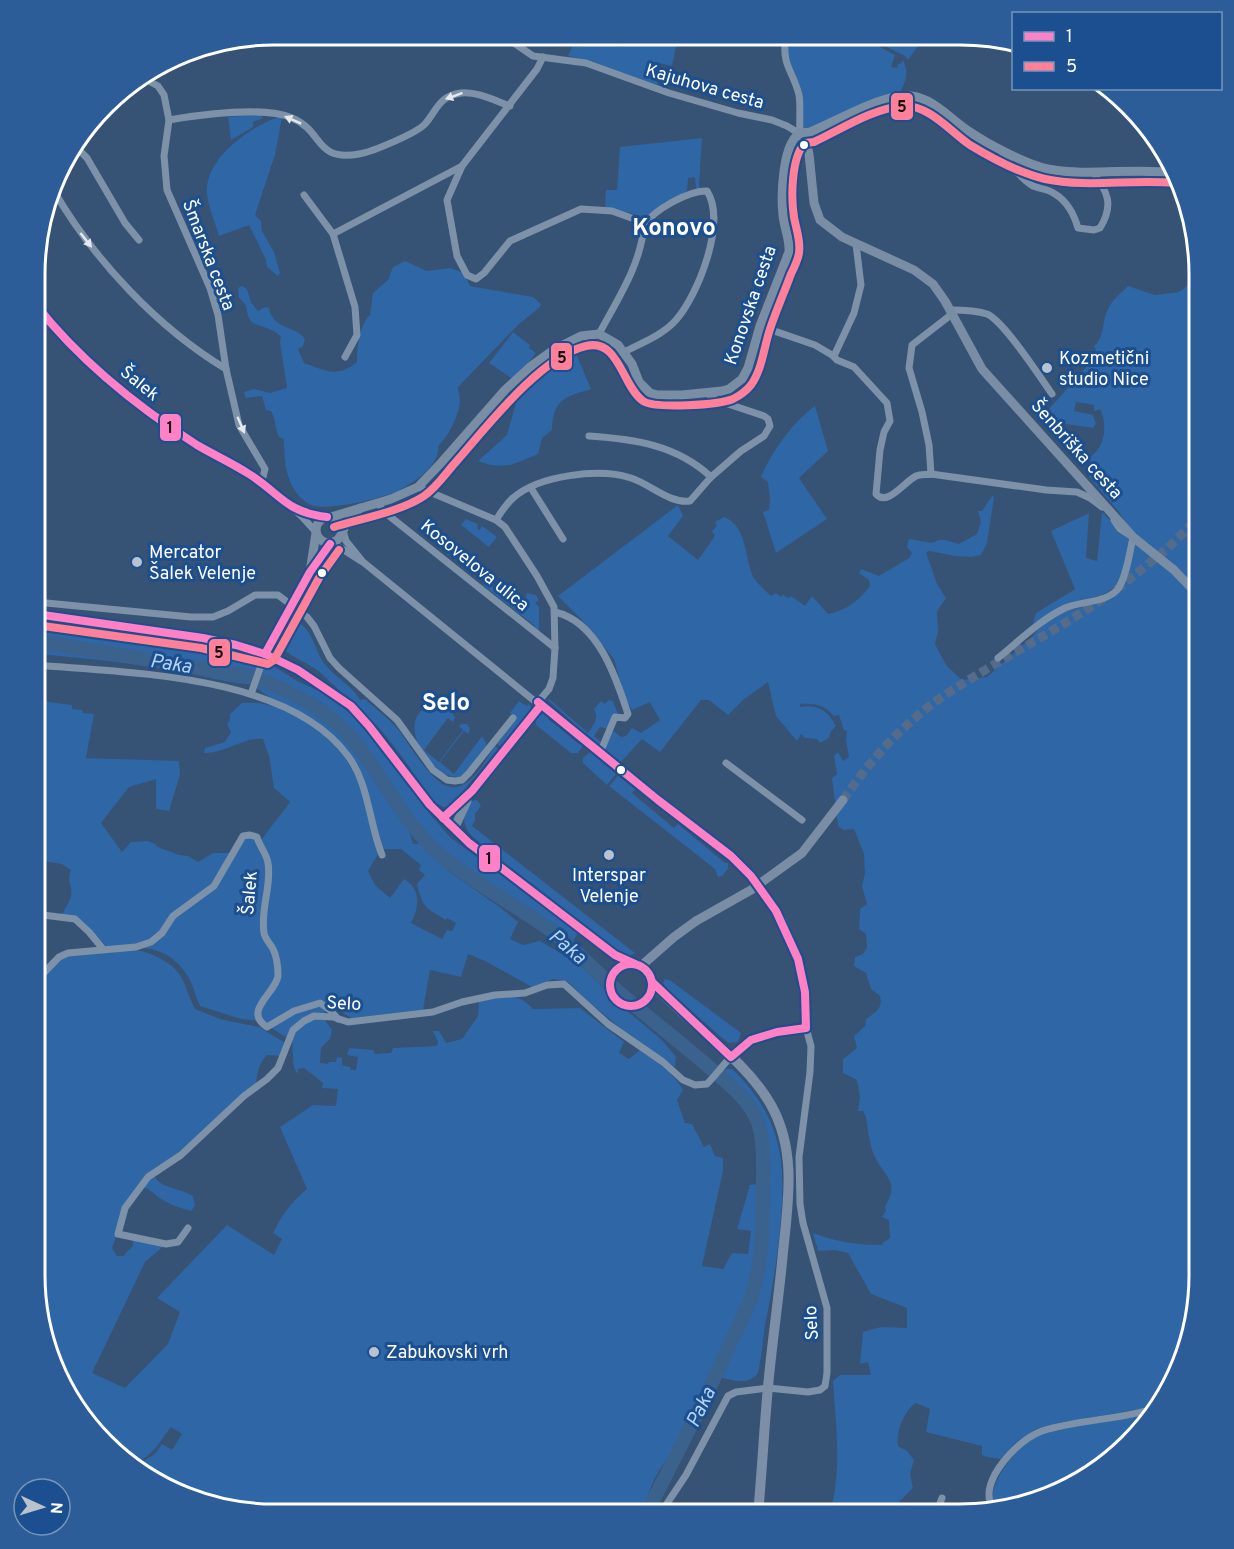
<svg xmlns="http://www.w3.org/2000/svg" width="1234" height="1549" font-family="Overpass,sans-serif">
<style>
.green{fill:#2f66a5}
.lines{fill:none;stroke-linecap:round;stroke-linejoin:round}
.river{stroke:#3b618d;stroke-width:14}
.secondary-tunnel{stroke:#546c89;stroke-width:9;stroke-dasharray:9 4.5;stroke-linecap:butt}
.street{stroke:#7d92a8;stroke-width:7}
.secondary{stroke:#798da4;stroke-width:9}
.primary{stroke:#7d8ea7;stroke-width:10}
.secondary-bridge{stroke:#798da4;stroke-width:9}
.bus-1-casing{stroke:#1b4f8f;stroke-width:12}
.bus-2-casing{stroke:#1b4f8f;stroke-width:12}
.bus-1{stroke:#ff80c5;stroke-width:8}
.bus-2{stroke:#ff8098;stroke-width:8}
.oneway{fill:#e5e9ee}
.bus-dot{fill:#fff;stroke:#1b4f8f;stroke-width:2}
.poi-dot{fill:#b9c2ce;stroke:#1b4f8f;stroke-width:2}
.labels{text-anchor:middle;stroke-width:6;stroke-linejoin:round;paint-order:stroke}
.street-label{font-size:18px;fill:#fff;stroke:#1b4f8f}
.poi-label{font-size:18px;fill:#fff;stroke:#1b4f8f;text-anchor:start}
.water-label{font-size:20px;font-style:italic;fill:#b5d3f5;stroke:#1b4f8f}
.district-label{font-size:24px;font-weight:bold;fill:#fff;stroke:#1b4f8f}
.rim{fill:none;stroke:#fff;stroke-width:3}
.line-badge{stroke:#1b4f8f;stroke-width:2}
.pale-badge-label{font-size:16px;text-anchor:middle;font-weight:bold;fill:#111}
</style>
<rect width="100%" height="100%" fill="#365274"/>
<g class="green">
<path d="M590,35H612L610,38L622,47L628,39L624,36H678L672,66L650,61L646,76L658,82L657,85L591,61L568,56L574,43L580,47Z"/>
<path d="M788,36H860L895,55L891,67L897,68L898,64H900L903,60C909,71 906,82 900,92L805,129L802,127L800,94L786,53Z"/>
<path d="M865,36H891L892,38L900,39L903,36H925L908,60L905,56Z"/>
<path d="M261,115L263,118L253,122V127L231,140L228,117Z"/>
<path d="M278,117H282L275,155L255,215L261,221L262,231L274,252L280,273L278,276L267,267L266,260L249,225L219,236C215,221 205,200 207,186C211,154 251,127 278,117Z"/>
<path d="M702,138L699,184L700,188H696L695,177L688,178L687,191L667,202L643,218L634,214L605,207L606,190H617L620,147Z"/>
<path d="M405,261L427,271L450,268L461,272L466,277L470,286L533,297L541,304L540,307L518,325L458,387C458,392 460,396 460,401C459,415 449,436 439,445C438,449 438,455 436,458C430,472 411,484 398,491C383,498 322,513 309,504C286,490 284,463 284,439L279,437C275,429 276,420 271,411L266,410L262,396L246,398L244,392L254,389L270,393L287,388L280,342L281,337C271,326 255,327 250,320C244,310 251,308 239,298L238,288L242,286L247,289L251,302L258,311L265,307L269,308C273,330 295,325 305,339L303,346L298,349L304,363C327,371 337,378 357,362C357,348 359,325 370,315L373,293L388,280L393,267Z"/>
<path d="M1199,277V591L1129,528L1119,512L1089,477L1090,457C1105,447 1108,425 1100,409L1094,411V405L1076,402L1074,411L1093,415L1096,424L1093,428L1059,423L1043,416L1088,365L1096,350L1094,346C1105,337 1102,320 1108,309C1112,300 1121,293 1128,286L1155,295L1179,292Z"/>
<path d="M513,332L530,345L529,348L536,353L514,380L489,363Z"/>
<path d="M572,344L591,389C565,397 553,399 552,430L542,438L538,454C513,464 505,471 478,461L507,435L516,403L532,377L533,369Z"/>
<path d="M815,406L828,451L799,478L827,519L776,553L763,512L769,510L770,499L768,482L761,477C772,451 793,422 815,406Z"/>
<path d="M992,496L994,497L987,543L981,555L971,557L955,556L930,551L926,552L937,584L946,598L937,611L938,632L935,644L946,665L962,680L987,677L1032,637L1040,626L1066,611L1112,599L1121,590L1134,542L1138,543L1199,599V1291L1187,1352L1162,1403L1142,1409L1058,1423L1036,1429L1015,1443L1001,1459L987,1457L982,1455V1446L926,1432L930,1409L916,1403C904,1411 896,1431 898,1446L907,1451L914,1460L910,1474L913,1488L899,1502L898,1514H830C842,1468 836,1428 833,1381L840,1375H871L868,1362L860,1364L863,1332L881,1327L907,1328V1308L871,1294L848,1253L835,1250L818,1251L813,1233C837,1242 858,1245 883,1245L882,1243L890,1238L889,1220L882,1217L886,1211L885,1206C901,1181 883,1176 874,1155C869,1143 868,1129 866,1117L863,1111H858L860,1097L857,1080L843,1073V1059L857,1048L854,1036L865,1026L866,1019C876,1012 883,1008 880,996L871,989L866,973L854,966L855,957L863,954L867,948L866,934L859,929L860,909L867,904L862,886L865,873L864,854L854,829L844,830L838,826L832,778L837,774L834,756L838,752L843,761L849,757L846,740L847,731L844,730L839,715L834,716C824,705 816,703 800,704V707C818,704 828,711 836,726L831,731L829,738L820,743L817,739L805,738L801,734L797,741L776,716L768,682L743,700L728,715L709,700H701L660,752L642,739L621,762L605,749L611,729L621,737L626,736L632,728L641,733L660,720L650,702L632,710L624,695L614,659L581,619L558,596L678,505L683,516L668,536L698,560L715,536L712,531L717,526L715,522L724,517C746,525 745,556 752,574C755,582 765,590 771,596L776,593L781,597L783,595L789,598L791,596L805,606L812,596L828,614C845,611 860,600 870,586L869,580L859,573L861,569L879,576L909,558L912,553L907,547L909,539L932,543L939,540H945L959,544L977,534L981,522L978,511H982Z"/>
<path d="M1102,512L1112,522L1118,533L1128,537L1129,542C1126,555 1125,573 1118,583C1107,599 1083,597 1066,605C1055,609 1044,617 1033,624C1034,621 1034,616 1036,614C1038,610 1069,594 1075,589L1051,531L1089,513L1086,558L1097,561Z"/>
<path d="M466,519L478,524L477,529L480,530L482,526L497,537L489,547L461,525Z"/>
<path d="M485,581L520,609L524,604L527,593L536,595L539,600L535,603L539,607V633L534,629L535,626L482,584Z"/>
<path d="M36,621L230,650C241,656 259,656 256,674L145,654L36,639Z"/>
<path d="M296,621C313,629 314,649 324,663C334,677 353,686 360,700L365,699C375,708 387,717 396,727C410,743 434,792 457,787C474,783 486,760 495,746L498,749L450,807L446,808L436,803C417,779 400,752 380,729C362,710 341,693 323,675C314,665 286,656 282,646C278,636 286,623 296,621Z"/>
<path d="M36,644L228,674L253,681L252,684C243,686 193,674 179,671C132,663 84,658 36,654Z"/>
<path d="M273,666L299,682L326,694L338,703L360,723L380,747L423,806L450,837L578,933L573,941C528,904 470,881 430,842C404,817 388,784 369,756C342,718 302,692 260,675L262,669Z"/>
<path d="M257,683C300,696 341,723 366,761L364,764L393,806V810L409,830L413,844L423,843L448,864L447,870L501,908L518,922L510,939L523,945L540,941L580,965L626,1010L662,1040L676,1057L675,1067L618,1026L589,1002L567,981L553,979L532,987L485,961L468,954L461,977L430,970L423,1010L351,1018L326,1002L325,1006L327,1009L324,1014H316L287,1038L261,1021L241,1019L200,1006C196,998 194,988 190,980C170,944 143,947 107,947L86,925L61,916C64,910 69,903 71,896C73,886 66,882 71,870L62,864L35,860L36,689L42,690L41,701L72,705V709L82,710L83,713L94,714L86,758L179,761L180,775L169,811L156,809V779L129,787L101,823L122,852L131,842L148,841L155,844L158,847L179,855L188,856L198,862L213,853H231L246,836L261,840L290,802L274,788L269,756L263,739C243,737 224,754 204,753L205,748L225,742L231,732L227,724L230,720V714L242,703C263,701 282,708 299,718C359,754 363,791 378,854L368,871L375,885L390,898L404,879C422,890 419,907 411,923L442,939L447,930L452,931L456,923L447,918L446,920C425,907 423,909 417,884L425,875L419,870L421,865L401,849H383L351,756C337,738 318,721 297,710C283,703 268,698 256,687Z"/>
<path d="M548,698L588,733C594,724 599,719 594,709L601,701L605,704L609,700L613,701L618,714L612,718L607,729L600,727L594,736L601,742L599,744L602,746L600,747L549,701Z"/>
<path d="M519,701L527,706L529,704L532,710L512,735L500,746L497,744L516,719L510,713Z"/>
<path d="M429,706C440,705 450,707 455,717L453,722L448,718L424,750L439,762L463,730L459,726L461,724H467L470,728L469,734L464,731L440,762L454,774L482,736L486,743V747L476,761L460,777C431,780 393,721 429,706Z"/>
<path d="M543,713L550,716L548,719L579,744L581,742L583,745L578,753H571L536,725V718Z"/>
<path d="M590,752L616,774L607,785L583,763V758Z"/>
<path d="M618,776L635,789L632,793L674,828L678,824L725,863H728V869L722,876L718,877L715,869L609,786Z"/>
<path d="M477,800L481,806L475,814V821L472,826L635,953L629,956L624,955L508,867L471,835C461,823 463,813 472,801Z"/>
<path d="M134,950C143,951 149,953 157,957C185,970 183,984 195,1009L220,1019L259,1027L285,1043L281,1056L267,1055C259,1063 257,1073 256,1085L179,1154L158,1166L154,1175C160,1189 181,1188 193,1196L195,1206L191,1211C179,1208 168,1204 158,1197C152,1192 149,1188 141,1187C137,1193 132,1199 130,1205C125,1217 126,1230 116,1237L112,1248L117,1256H124C126,1251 130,1250 133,1246V1238L166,1244L145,1262L92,1373L125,1388L168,1344L180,1312L157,1298L227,1225L274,1255L282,1239L273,1233C282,1215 291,1202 307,1189L280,1127L313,1105L336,1106L338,1089L322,1088L323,1083L304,1068L298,1069V1074C293,1068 293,1063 293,1055C290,1035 296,1029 313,1019L325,1020L332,1030L330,1039L321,1048L320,1063L328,1064L329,1062H336L337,1057L342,1058V1065L350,1067L351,1070H356L358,1057L347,1055L349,1048L373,1050L375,1054L391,1053L393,1048L437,1046L438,1042L433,1031H439L446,1043L462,1039L478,1016L479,1001C500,997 517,990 533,1009L580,1008L624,1042L619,1053L629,1059L640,1050C656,1061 673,1072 683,1090L677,1100L685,1123L692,1124L704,1147L710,1144L715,1156L723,1158V1171L702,1266L723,1269L732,1253L748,1254L751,1231L737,1229L750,1185L757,1184L755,1136L758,1135C763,1193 762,1255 743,1311C737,1328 726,1343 719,1360C710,1379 703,1400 693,1418C682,1440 665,1458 654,1480C649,1491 645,1503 641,1514H258L197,1502L141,1474L134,1467L155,1454L162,1444L172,1450L182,1434L171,1427C157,1445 155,1454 132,1465L66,1395L43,1337L35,1276V985L65,956Z"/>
<path d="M665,979L671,981L741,1033L738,1042L729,1043L720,1036L670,992L663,983Z"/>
<path d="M726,1069H732C782,1117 787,1162 780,1228C777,1257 774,1281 768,1310C763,1331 763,1352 758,1373C748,1385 736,1381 722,1378L752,1306L759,1283L767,1217V1152L759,1118L739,1090L721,1073Z"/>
<path d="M1155,1411L1080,1483L996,1508L992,1499C993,1486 998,1477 1006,1465C1012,1457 1020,1448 1028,1441C1051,1423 1123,1422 1155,1411Z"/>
</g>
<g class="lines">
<path class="river" d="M36,641L253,677C291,691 329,710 355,742C387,782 404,826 445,859C476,884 513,904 546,927C573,945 595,972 620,993C649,1018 680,1042 709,1067C726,1082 748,1098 757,1120C765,1141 763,1164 763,1186C763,1222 763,1260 752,1295C745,1314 735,1333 727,1351C702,1406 674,1460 646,1514"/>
<g class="secondary-tunnel">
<path d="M1116,590L1168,548L1199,517"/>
<path d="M843,800C871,759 905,721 948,693C999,660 1054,632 1104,598"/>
</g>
<g class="street">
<path d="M502,35L533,56L586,63L669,93L738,113L772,120L787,126L800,134"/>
<path d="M786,36C781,66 793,70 799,95C801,107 799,121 800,134"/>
<path d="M543,57L537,69L462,166L447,200L457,256L467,275L476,279L484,273L510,241L581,209L612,211L637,220L644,225C641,265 617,300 599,334"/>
<path d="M143,78L158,86L164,95L169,120L164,156L167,190L210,288L218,315L226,369L239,425L265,469L262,481"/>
<path d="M169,120C199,115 264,106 292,118C324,131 314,162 359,154C372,152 417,133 425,124C437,110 439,96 461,93C476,91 496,101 510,106"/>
<path d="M73,149L79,150L87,158L125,223L139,240"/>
<path d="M1001,151C1010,163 1020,178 1033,186C1040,189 1049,189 1055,194C1068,202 1074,214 1078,228L1094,230L1100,228C1114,205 1108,192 1093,172"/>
<path d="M65,158L72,153L73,149"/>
<path d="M54,191C94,260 158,328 226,369"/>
<path d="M304,195L333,234L355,307L357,335L345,357"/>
<path d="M333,234L462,166"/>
<path d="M36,304C76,361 140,408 198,445C214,455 231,462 247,472C273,488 296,509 316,532"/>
<path d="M950,310C962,310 975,310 987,314C1004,321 1040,377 1052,394"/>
<path d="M760,326L815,345L832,355L837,360L854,367L887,403L890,421L884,432L880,450L876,494C887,507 904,482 916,476C921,474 926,475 931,474L1046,490L1077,492L1090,498L1102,507"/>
<path d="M624,352C641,343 663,335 676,320C698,295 727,222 707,191C689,190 654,210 644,225"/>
<path d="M834,356L854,313L861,285L856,244"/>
<path d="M589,436C634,439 677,445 711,477"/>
<path d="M931,474L929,445L922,412L909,368L912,345L952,314"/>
<path d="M418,487L496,520L505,527L537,576L554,607L555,648L553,678L549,689L538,702"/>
<path d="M531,488L563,539"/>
<path d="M378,503L383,511L555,648"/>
<path d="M297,510L327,517"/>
<path d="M496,520C501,512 506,504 513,498C539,475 599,468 631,478C650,484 670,504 690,501L711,477L741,451L764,436L770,426L768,419L764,416L716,400L707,393"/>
<path d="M343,531L346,541L363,562L658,801L741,865L757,883L783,920L795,949L803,977L807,1013L806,1028L811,1046L810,1072L799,1157L800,1204L803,1223L827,1308V1373L825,1386L820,1390L808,1392L768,1388L736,1392L728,1396L686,1475L660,1514"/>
<path d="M330,544L341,548L361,561"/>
<path d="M36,602L191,617H213L228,611L255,595H278L307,617L314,626L330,658L339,668L397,720L433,770L447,780L455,781L462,780L469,773L513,718"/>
<path d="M555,612C598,622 616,677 628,714L625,718L615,717L600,753"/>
<path d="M998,658C1019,641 1040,620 1065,608C1081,601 1105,603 1117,590C1126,580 1130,551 1133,537L1120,529L1114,520"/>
<path d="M36,665C129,673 288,674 348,756C369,784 369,823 382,855"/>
<path d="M251,694L265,654"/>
<path d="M726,763L802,820"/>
<path d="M35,914L75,919L89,932L103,949"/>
<path d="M35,982L59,957L68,953L136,947L151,942L162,933L173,916L214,886L243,836L250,835L257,837C259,846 267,854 268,863C272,886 260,909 264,933C265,939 270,943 273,949C277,957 278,967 278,976C276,993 242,1011 267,1027L294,1011L320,1003L330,1010L338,1019"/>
<path d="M188,1228L178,1242L166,1244L118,1234L125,1208L148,1177L181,1155L244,1096L267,1079L278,1068L293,1030L304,1021L314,1016L333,1017L348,1022L433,1012L462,1002L495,995L525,993L547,985L564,984L608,1024L663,1062L683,1080L695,1085L707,1084C721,1070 733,1050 750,1040C766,1031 789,1030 806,1028"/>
<path d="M993,1509C986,1497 989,1486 995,1474C1005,1457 1023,1438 1042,1431C1079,1419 1122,1420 1160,1407"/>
<path d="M936,1514L942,1498"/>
</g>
<g class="secondary">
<path d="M800,134L806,141L809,154L814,203L820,220L842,237L914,270L933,284L945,301L982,369L1133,537L1174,570L1199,596"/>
<circle cx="329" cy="530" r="13"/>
<path d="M331,517L391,499L418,487L441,463L505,390L530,367L555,349L581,336L599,334L618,345L632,364L639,382L650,393L658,395H682L722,391L729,389L742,379L748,368L760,326L789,252C790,239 784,228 783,215C781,197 782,141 801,133C804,132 807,133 810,132C839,120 868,102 899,96C928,91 948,118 970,132C989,145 1026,164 1048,169C1090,177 1134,167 1175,173"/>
<path d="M343,531L346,524L360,508"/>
<path d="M310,572L316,533"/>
<path d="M265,654L310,572L330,544"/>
<path d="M443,818L472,791L541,705"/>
<path d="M454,829L467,801"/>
<path d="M641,966L674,937L696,921"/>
</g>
<g class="primary">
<path d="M36,614L203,638L236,645L265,654L298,670L351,706L369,726L430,805L469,843L615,955L635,964"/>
<circle cx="631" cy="985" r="21"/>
<path d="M652,982C687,1023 745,1058 771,1105C797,1151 788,1203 783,1252C779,1297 772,1342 768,1387C764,1429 762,1472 758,1514"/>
</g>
<path class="secondary-bridge" d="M696,921L751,890L802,853L843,800"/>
<defs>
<g id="bus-1">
<path d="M36,305C81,362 136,406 197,445C214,455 232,463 249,474C281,494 285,512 327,517"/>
<path d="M36,614L203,638L236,645L265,654L298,670L351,706L369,726L430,805L469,843L615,955L635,964"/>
<path d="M265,654L310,572L330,544"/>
<path d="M538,702L658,800L731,856L751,876L776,911L798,959L805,992L806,1028L777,1032L751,1040L731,1057L652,982"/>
<path d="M443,818L472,791L541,705"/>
<circle cx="631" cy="985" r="21"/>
</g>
<g id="bus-2">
<path d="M334,527C360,519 402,511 424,496C436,488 446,473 455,463C485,429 541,356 586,346C619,338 622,386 643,401C655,409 719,405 733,399C739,396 747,390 751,385C762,370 764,347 770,329C776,311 784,293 791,274C794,268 798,260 799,253C801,241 796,229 794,217C791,198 791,157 805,143L814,142C842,129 873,108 904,106C929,105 951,132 970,145C993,159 1019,173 1045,179C1087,188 1131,179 1174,183"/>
<path d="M36,625L201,648L268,664L274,660L319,578L339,550"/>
</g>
</defs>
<use href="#bus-1" class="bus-1-casing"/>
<use href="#bus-2" class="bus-2-casing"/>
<use href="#bus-1" class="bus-1"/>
<use href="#bus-2" class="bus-2"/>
</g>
<defs><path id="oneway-solid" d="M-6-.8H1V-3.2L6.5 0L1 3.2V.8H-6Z" transform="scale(1.5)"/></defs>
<g class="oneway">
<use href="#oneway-solid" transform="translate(454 96) rotate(160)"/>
<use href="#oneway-solid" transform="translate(293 120) rotate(-156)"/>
<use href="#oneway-solid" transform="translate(86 240) rotate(52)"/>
<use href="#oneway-solid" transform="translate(241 425) rotate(67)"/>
</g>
<g class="bus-dot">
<circle cx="804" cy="145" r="5"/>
<circle cx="322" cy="573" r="5"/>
<circle cx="621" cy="770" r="5"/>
</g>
<g class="poi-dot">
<circle cx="1047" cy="368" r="6"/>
<circle cx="137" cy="562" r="6"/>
<circle cx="609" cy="855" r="6"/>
<circle cx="374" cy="1352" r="6"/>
</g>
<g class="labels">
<g class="street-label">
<text transform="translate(705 86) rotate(16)" y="6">Kajuhova cesta</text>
<text transform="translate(209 255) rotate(69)" y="6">Šmarska cesta</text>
<text transform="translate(750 305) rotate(-71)" y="6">Konovska cesta</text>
<text transform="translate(140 383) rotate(39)" y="6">Šalek</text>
<text transform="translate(1077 449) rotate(48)" y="6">Šenbriška cesta</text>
<text transform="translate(475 565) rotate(39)" y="6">Kosovelova ulica</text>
<text transform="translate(249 893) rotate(-85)" y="6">Šalek</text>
<text transform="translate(344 1003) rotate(3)" y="6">Selo</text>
<text transform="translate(811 1323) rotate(-93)" y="6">Selo</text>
</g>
<g class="poi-label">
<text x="1059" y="364">Kozmetični<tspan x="1059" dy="21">studio Nice</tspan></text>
<text x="149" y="558">Mercator<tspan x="149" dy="21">Šalek Velenje</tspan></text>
<text x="609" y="881" text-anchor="middle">Interspar<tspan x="609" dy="21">Velenje</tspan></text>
<text x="386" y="1358">Zabukovski vrh</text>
</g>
<g class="water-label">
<text transform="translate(171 663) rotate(9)" y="7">Paka</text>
<text transform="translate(568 946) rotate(40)" y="7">Paka</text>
<text transform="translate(700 1407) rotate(-64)" y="7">Paka</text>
</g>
<g class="district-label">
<text x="674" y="235">Konovo</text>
<text x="446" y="710">Selo</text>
</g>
</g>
<path d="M0 0H1234V1549H0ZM274 45H960A229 229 0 0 1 1189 274V1275A229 229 0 0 1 960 1504H274A229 229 0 0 1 45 1275V274A229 229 0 0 1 274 45Z" fill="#2d5d98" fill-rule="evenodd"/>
<path class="rim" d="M274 45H960A229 229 0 0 1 1189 274V1275A229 229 0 0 1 960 1504H274A229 229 0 0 1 45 1275V274A229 229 0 0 1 274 45Z"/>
<g class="line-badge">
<rect x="890" y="92" width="24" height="29" rx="6" fill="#ff8098"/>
<rect x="550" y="342" width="23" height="29" rx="6" fill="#ff8098"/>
<rect x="159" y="413" width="23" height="29" rx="6" fill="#ff80c5"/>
<rect x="208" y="638" width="23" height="29" rx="6" fill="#ff8098"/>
<rect x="478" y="844" width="23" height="29" rx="6" fill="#ff80c5"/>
</g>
<g class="pale-badge-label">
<text x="902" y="112">5</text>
<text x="562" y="363">5</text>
<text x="170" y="433">1</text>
<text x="219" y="658">5</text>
<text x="489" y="864">1</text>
</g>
<rect x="1012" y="12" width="210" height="78" fill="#1b4f8f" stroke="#7695bc" stroke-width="1.5"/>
<rect x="1024" y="32" width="30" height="9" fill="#ff80c5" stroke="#7695bc" stroke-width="1.5"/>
<text x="1066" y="42" font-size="18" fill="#ffffff">1</text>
<rect x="1024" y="62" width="30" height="9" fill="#ff8098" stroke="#7695bc" stroke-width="1.5"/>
<text x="1066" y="72" font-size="18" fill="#ffffff">5</text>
<g transform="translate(42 1507) rotate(94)"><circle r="28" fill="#1b4f8f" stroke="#7695bc" stroke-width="1.5"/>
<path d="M0-4.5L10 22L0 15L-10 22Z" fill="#b9c2ce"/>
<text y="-9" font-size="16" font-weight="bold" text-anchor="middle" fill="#ffffff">N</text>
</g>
</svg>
